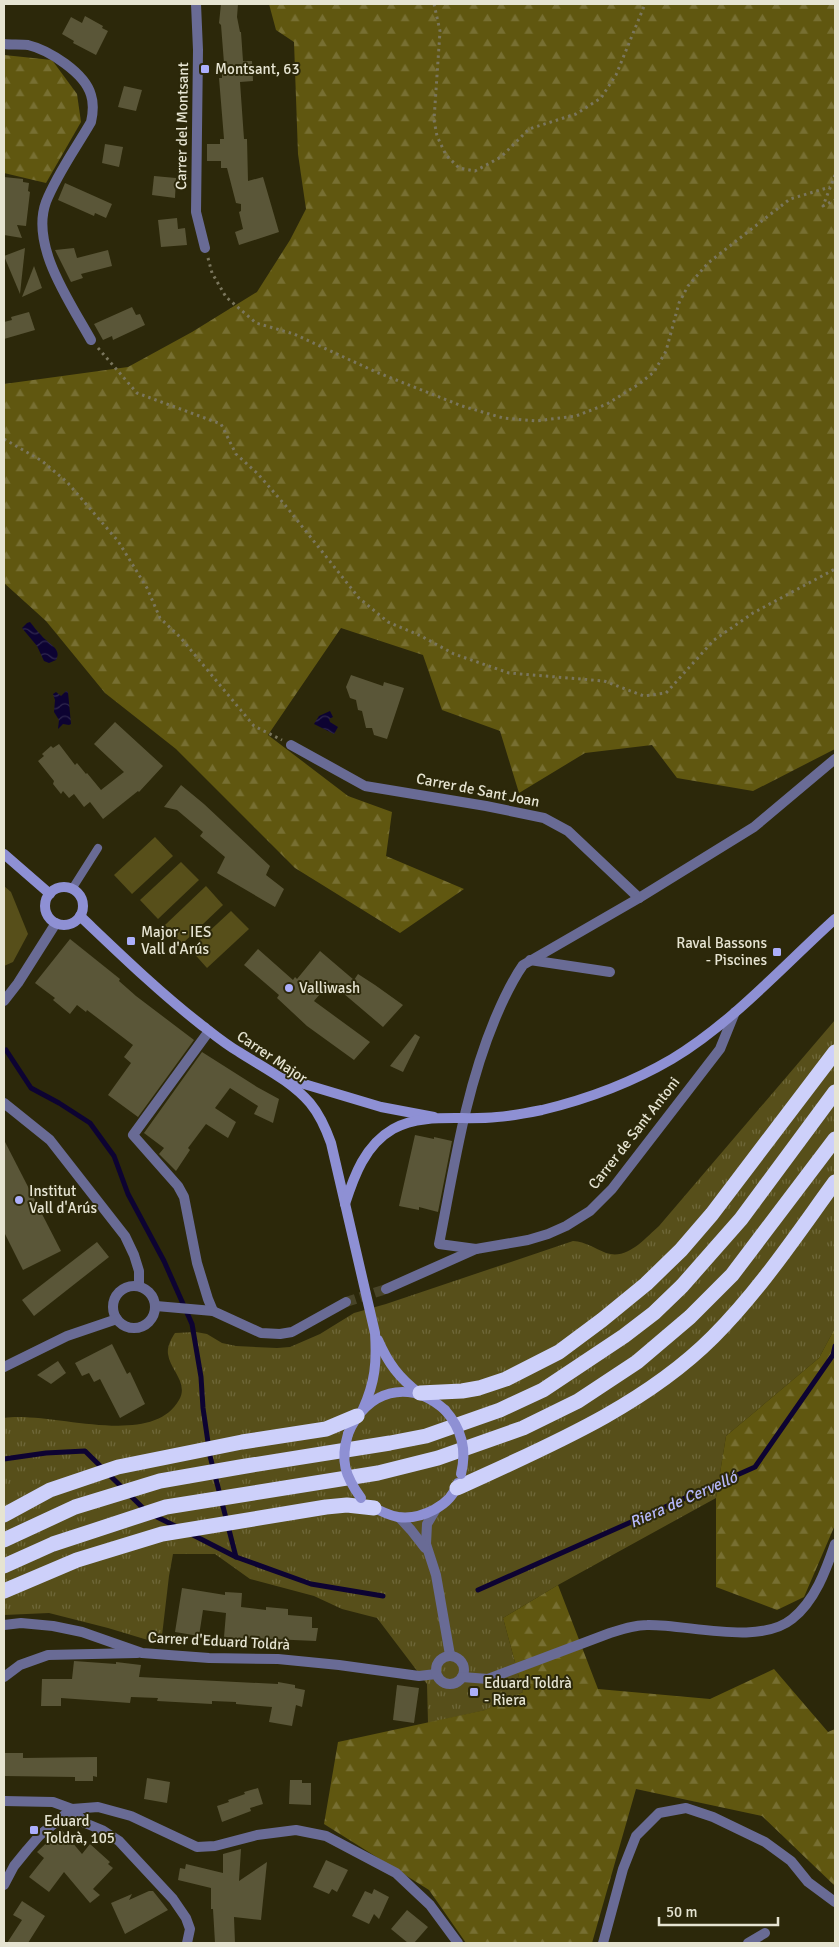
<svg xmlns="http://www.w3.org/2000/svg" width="839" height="1947" font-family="Signika,sans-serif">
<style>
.grass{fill:url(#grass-tufts)}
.forest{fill:url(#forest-firs)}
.pitch{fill:#574f1a}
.water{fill:url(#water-waves)}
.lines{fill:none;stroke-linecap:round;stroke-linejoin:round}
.stream{stroke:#0d0332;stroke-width:5}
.building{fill:#5a5638}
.street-tunnel{stroke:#484428;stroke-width:10;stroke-dasharray:10 5;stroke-linecap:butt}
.path{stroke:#7a765d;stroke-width:3;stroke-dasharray:2.5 4;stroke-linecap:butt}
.lane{stroke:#696b95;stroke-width:8}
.street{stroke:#696b95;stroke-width:10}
.secondary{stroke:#8e90d4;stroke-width:10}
.highway{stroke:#cdd0fa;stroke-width:15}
.secondary-bridge{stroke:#8e90d4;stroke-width:10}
.poi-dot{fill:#acaffb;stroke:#2c280a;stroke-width:2}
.labels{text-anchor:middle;stroke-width:4;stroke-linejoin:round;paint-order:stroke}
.poi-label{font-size:15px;fill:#e6e4d2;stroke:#2c280a;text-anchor:start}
.street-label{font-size:15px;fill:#e6e4d2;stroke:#2c280a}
.water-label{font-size:16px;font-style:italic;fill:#b6b8fb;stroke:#2c280a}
</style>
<defs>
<pattern id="grass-tufts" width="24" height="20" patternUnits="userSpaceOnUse" patternTransform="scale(1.25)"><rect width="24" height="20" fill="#574f1a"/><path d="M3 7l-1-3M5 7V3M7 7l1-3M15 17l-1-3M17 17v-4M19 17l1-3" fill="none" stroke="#6f683a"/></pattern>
<pattern id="forest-firs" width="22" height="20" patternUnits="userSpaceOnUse" patternTransform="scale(1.25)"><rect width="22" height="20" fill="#605710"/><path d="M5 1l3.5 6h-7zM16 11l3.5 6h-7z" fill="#776f32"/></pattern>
<pattern id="water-waves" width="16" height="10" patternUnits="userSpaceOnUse" patternTransform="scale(1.25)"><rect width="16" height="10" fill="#0d0332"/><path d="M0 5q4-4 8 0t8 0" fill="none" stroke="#30284f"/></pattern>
</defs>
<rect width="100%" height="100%" fill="#2c280a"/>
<path class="grass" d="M835,1020V1328L819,1358L726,1436L716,1498L558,1585L503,1618L523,1692L486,1710L428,1723L427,1684L377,1618L342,1609L314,1596L250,1579L215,1554H173L169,1576L161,1644L108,1628L49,1613L4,1615V1418C49,1410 151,1450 179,1400C189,1383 170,1370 168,1354C167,1347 171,1339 175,1333L196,1332L207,1334L222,1343L236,1346L277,1348L290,1347L320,1334L354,1313L386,1304L573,1241C586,1242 594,1248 606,1253C628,1260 644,1239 659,1226Z"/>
<g class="forest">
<path d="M269,4H835V749L753,791L677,778L652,745L585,753L519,793L500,731L442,710L423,655L341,628L268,735L348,796L392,812L386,856L464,889L400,933L295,868L176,749L105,693L46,621L4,583V384L128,367L192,332L257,292L290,240L306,209L298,154L294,42L276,30Z"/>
<path d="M4,55L52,60L77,94L81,122L46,183L4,173Z"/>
<path d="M835,1328V1525L804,1597L777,1610L716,1587V1498L726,1436L819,1358Z"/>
<path d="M558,1585L598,1689L710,1699L774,1669L828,1732L835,1729V1886L762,1816L636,1789L592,1943H466L429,1890L324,1824L338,1742L485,1710L523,1692L503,1618Z"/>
</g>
<g class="pitch">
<path d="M155,837L173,856L132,894L114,875Z"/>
<path d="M181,862L199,880L158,919L140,900Z"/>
<path d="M4,886L11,892L28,934L13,962L4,966Z"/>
<path d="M206,886L223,905L182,944L165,925Z"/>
<path d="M231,911L249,929L207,968L190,949Z"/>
</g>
<g class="water">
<path d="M30,622C34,627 37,631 41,635C47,643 63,649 56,660L49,663L44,661L37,646L22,628L27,623Z"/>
<path d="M66,691L68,692L71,724L69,725L63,724L58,729L59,720L54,712L55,700L53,694L56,692L61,696Z"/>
<path d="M330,711L333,717L329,719L330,722L338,727L334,734L314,724L319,716Z"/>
</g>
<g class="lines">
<g class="stream">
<path d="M6,1050L31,1088L59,1103L90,1123L114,1156L128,1194L164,1261L192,1324L201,1377L203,1408L210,1456L236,1557"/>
<path d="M4,1459L46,1453L85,1451L146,1511"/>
<path d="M153,1515L177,1527"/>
<path d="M189,1533L236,1557L311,1584L383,1596"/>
<path d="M478,1590L755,1467L833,1355L835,1346"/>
</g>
</g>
<g class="building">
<path d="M221,4H238L237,17L240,32H241L243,61H252L253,81L240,82L244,139H247L248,181L263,177L279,232L239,245L235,232L243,229L239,212L241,211V204L236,203L227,168H221V161H207V144H220V139H224L219,78H222V63H224L221,25L219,23Z"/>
<path d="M85,16L103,26L102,28L108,31L96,55L73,43L74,41L62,34L71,17L82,23Z"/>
<path d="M124,86L142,90L136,111L118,107Z"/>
<path d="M105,144L123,147L119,167L102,163Z"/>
<path d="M154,176L176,178L175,198L152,195Z"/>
<path d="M4,177L23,179V182L29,183L28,191L30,192L26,226L17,225L22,238L4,235Z"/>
<path d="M65,183L112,204L106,218L95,213L94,216L58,200Z"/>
<path d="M177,218L178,229L185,228L187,245L161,247L158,220Z"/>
<path d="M25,248L20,294L4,256Z"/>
<path d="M74,248L77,258L108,250L112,266L81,274L83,278L71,282L55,250Z"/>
<path d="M34,266L42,288L22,297Z"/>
<path d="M132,307L136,315L140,314L145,325L113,340L112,336L103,340L94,324Z"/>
<path d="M29,312L35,330L4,339V322L12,320L11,317Z"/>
<path d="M351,675L383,686L384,682L404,688L387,739L374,735L372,728H366L362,711L358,710L356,700L350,698L346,687Z"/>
<path d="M115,722L163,766L139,792L138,791L103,819L90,802L84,807L74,794L69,798L63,791L61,794L53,784L54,781L38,761L44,756L42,754L51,746L53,748L59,744L75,765L77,763L86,774L87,773L101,790L124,772L94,744Z"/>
<path d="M181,785L204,804L270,866L266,875L284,889L275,907L217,873L225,857L200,836L203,832L177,810L164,807Z"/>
<path d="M70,939L120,979L119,981L136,996L194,1040L138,1117L108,1095L131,1063L124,1057L133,1045L87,1010L86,1012L77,1005L70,1014L53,1000L55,998L35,983Z"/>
<path d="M258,949L293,980L295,977L297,979L320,951L354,980L358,974L375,985L403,1005L383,1027L330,982L314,1001L370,1042L354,1060L307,1026L277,998L279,995L244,965Z"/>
<path d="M415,1034L420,1037L403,1072L390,1066Z"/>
<path d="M202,1052L257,1087L279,1099L273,1123L254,1114L258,1106L230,1088L215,1108L236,1122L228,1138L206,1124L188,1148L190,1150L176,1171L159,1154L164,1148L144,1133Z"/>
<path d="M415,1135L434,1139V1137L452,1141L438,1212L419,1207V1210L399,1206Z"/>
<path d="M4,1140L61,1251L23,1270L4,1232Z"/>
<path d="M97,1242L109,1257L34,1316L22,1300Z"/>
<path d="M112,1344L127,1374L130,1372L145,1404L120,1418L100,1379L94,1382L89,1373L82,1376L75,1363Z"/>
<path d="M58,1361L66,1373L51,1384L37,1375Z"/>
<path d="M182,1588L225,1595V1592L242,1593L241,1607L266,1610V1607L288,1609V1615L312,1617V1628H318L316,1641L246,1638V1639L224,1637L226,1613L203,1610L199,1636L175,1632Z"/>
<path d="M74,1661L116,1664V1662L141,1665L139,1677L278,1684V1682L295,1685V1688L305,1690L302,1707L296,1705L292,1726L269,1722L272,1707L236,1704V1702L212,1701V1704L157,1701L158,1698L131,1697L130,1703L61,1698V1706H41L42,1679H72Z"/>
<path d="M397,1685L419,1688L414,1723L393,1720Z"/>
<path d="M4,1753H23V1758L97,1757V1777L93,1776V1781H75V1777L4,1776Z"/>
<path d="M147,1778L170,1782L167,1803L144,1799Z"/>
<path d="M290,1780H302V1783H311V1805L289,1804Z"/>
<path d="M258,1788L263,1804L250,1808L251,1811L222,1822L217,1806L229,1802L228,1800L245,1794L244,1792Z"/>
<path d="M61,1829L82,1854L90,1844L110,1862L108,1864L113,1868L93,1889L100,1895L90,1903L64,1872L49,1892L29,1877L44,1858L37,1852Z"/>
<path d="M241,1849L239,1881L267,1862L261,1920L234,1917L235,1943H215L213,1909H211V1888L178,1880L180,1868L185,1869L186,1864L223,1873V1854Z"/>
<path d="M326,1860L348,1870L337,1892L332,1889L329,1894L313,1887Z"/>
<path d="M374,1889L389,1897L379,1919L374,1914L369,1924L352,1916L365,1891L372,1894Z"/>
<path d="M149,1891H153L168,1910L125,1934L111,1903L132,1894L129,1900Z"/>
<path d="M22,1901L45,1916L28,1943H7L22,1920L13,1915Z"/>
<path d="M407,1910L428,1927L414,1943H408L391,1929Z"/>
</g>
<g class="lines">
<path class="street-tunnel" d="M346,1302L386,1289"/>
<g class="path">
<path d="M434,4L440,31L434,120L437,136L446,155L459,168L475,171L501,157L529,129L576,114L601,98L616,75L645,4"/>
<path d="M835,175L823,206L835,200"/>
<path d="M208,258L212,273L226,297L256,323L294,334L376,372L462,406L503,418L536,421L576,416L607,404L639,384L654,372L666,351L679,303L688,286L708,263L790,199L830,187"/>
<path d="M98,348L137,393L221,424L236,454L258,474L285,505L359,598L388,622L421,636L454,654L509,673L604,681L644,696L666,693L714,640L753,613L835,569"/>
<path d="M4,439L42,461L67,482L118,541L147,588L160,618L180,637L254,726L282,740"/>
<path d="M667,1087L673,1085L676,1087"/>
</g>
<path class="lane" d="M72,889L98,848"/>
<g class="street">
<path d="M196,4L198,50L196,212L205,248"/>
<path d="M4,44C11,45 20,44 28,45C49,50 85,73 91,95C94,104 93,113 91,122C76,148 57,174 46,202C30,246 70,302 91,340"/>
<path d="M291,745L365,786L486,806L544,818L568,831L639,898"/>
<path d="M530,960L610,972"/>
<path d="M4,1001L18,983L56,923"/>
<path d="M209,1031L133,1135L178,1186L184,1197L197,1263L208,1299L213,1311"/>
<path d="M4,1103L50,1140L125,1236L134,1255L139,1271V1286"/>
<path d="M476,1249L439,1244C454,1168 465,1091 495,1019C503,1000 511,982 523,965L639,898L754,827L835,759"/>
<circle cx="134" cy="1307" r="21"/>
<path d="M386,1289L476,1249L528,1240L548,1234L566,1226L590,1211L612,1189L720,1049L735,1012"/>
<path d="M156,1306L213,1311L261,1333L280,1334L292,1332L346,1302"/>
<path d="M4,1367L67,1336L117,1319"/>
<path d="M436,1509L427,1524L426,1544L436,1575L450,1655"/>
<path d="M399,1517L411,1530L425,1548"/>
<path d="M4,1625L21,1623L53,1626L82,1632L142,1653L209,1658L278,1659L339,1665L419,1676L436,1674"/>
<circle cx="450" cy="1670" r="14"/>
<path d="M4,1677L20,1665L48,1655L137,1653"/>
<path d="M462,1677L488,1679L610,1633C622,1629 634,1625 647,1625C687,1624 759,1646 792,1619C815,1601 826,1570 835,1544"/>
<path d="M4,1801L53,1802L72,1809L85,1823L102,1830L119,1841L173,1899L186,1918L190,1929L187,1943"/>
<path d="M4,1885L14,1866L27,1850L40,1835L72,1809L98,1807L131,1816L197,1847L215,1846L257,1835L296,1830L326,1836L396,1873L430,1905L458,1943"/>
<path d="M603,1943L623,1869L636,1836L659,1813L686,1808L713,1817L765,1842L791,1861L808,1882L835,1902"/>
<path d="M748,1943L765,1933"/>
</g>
<g class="secondary">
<path d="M4,854L50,894"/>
<circle cx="64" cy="906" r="19"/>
<path d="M80,916C119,953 157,990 199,1023C212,1033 225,1044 239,1052C264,1068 291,1081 310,1103C320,1115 326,1129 331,1143L375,1333C377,1363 375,1382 363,1409"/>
<path d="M284,1078L381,1107L434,1117"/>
<path d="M345,1204C354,1176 365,1145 393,1129C423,1112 464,1121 497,1117C512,1116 527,1113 542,1110C588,1099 631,1083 672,1059C732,1023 783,966 835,919"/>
<path d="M378,1340C388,1363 399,1378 419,1393"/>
<path d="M348,1434C366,1390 409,1378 445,1410"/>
<path d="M369,1505C378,1510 387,1515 398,1517C421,1520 451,1506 458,1483"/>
</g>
<g class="highway">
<path d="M420,1393L462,1391L479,1388L506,1379L559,1352L602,1320L646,1284L681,1250L712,1214L835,1052"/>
<path d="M457,1488C546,1447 643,1407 713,1337C760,1290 797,1234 835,1182"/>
<path d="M4,1515L50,1490L118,1467L242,1442L326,1429L357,1416"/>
<path d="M4,1540L75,1507L160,1481L240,1467L390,1443L426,1436L500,1410L543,1390L624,1336L654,1313L682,1286L741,1219L835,1092"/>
<path d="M4,1566L53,1544L166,1507L378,1473L438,1458L523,1428L578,1401L637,1362L690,1317L732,1275L835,1139"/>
<path d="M4,1591L77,1560L162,1534L326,1507L347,1505L374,1508"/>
</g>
<g class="secondary-bridge">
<path d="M445,1410C462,1429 467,1450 461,1474"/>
<path d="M348,1434C340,1461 345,1476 361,1498"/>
</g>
</g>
<g class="poi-dot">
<rect x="200" y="64" width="10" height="10" rx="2.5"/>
<rect x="126" y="936" width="10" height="10" rx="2.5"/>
<rect x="772" y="947" width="10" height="10" rx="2.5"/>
<circle cx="289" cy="988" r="5"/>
<circle cx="19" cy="1200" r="5"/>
<rect x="469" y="1687" width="10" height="10" rx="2.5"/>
<rect x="29" y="1825" width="10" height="10" rx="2.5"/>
</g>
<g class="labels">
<g class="poi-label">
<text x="215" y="74">Montsant, 63</text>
<text x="141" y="937">Major - IES<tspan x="141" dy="17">Vall d'Arús</tspan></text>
<text x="767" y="948" text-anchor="end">Raval Bassons<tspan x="767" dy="17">- Piscines</tspan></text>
<text x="299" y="993">Valliwash</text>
<text x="29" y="1196">Institut<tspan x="29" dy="17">Vall d'Arús</tspan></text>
<text x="484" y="1688">Eduard Toldrà<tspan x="484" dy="17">- Riera</tspan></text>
<text x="44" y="1826">Eduard<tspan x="44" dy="17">Toldrà, 105</tspan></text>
</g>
<g class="street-label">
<text transform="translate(182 126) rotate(-89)" y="5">Carrer del Montsant</text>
<text transform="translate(478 790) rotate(11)" y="5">Carrer de Sant Joan</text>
<text transform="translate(272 1057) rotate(34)" y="5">Carrer Major</text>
<text transform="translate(634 1133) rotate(-52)" y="5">Carrer de Sant Antoni</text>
<text transform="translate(219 1641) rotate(3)" y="5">Carrer d'Eduard Toldrà</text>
</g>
<g class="water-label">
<text transform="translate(683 1499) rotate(-24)" y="6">Riera de Cervelló</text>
</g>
</g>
<rect width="839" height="1947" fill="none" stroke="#e6e4d2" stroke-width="10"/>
<path d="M659 1917v8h119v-8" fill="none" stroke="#e6e4d2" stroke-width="2.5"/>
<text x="666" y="1917" font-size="15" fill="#e6e4d2" stroke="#2c280a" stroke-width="4" paint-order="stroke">50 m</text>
</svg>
